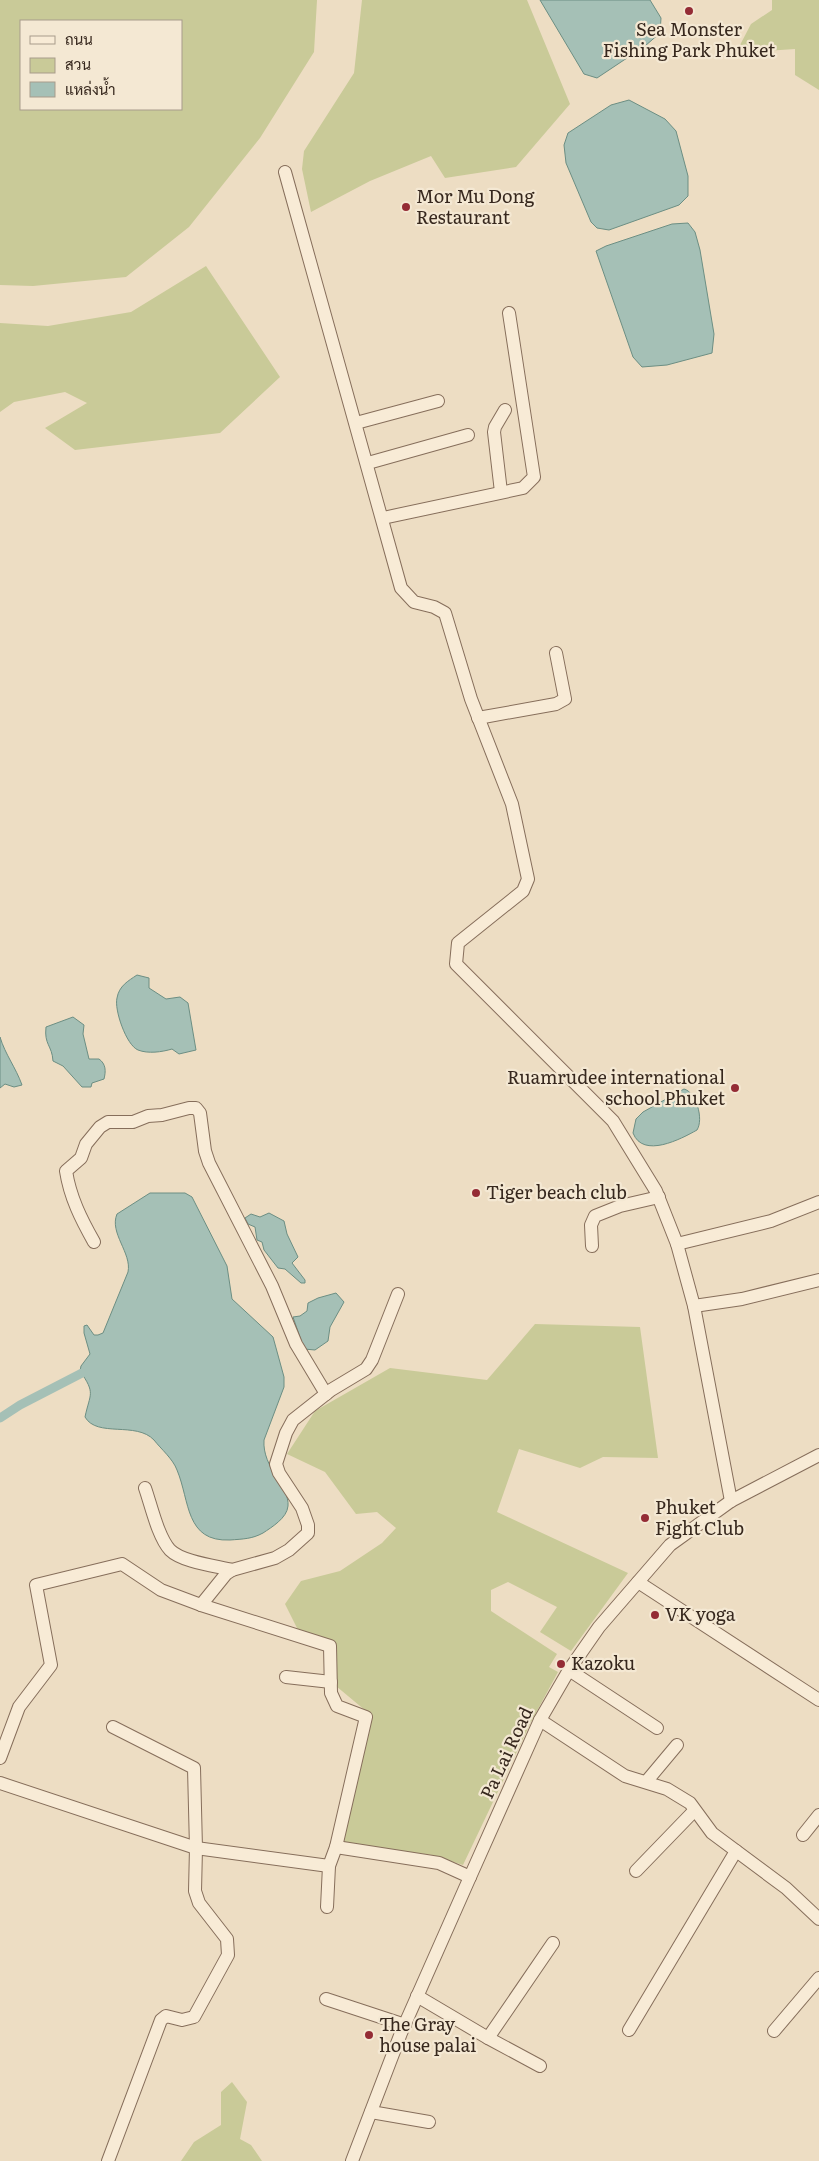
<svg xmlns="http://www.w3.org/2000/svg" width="819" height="2161" font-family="Literata,Sarabun,serif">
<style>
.green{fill:#c9ca98;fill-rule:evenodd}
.water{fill:#a5c0b6;stroke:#6c8e83}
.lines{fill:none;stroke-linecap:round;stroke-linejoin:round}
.canal{stroke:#a5c0b6;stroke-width:9}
.minor-casing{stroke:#866e5b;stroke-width:14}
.minor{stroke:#f8ebd6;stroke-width:12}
.poi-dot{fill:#942c35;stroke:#f4e8d3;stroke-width:2}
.labels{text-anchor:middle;stroke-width:4.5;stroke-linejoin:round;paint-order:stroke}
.poi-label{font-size:18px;fill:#37281e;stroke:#f4e8d3;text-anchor:start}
.street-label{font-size:18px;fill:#37281e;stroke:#f4e8d3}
</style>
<rect width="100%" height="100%" fill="#edddc3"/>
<g class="green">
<path d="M0,0H317L314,52L260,138L189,227L126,277L33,286L0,285ZM21,21H181V109H21Z"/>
<path d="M362,0H527L570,104L516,167L445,178L431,156L370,181L311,212L302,169L304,151L354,73Z"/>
<path d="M772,0H819V90L795,75V49L752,52L740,45L751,24L772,10Z"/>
<path d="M206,266L280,377L220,433L75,450L45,428L87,403L65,392L14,402L0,412V323L48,326L131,312Z"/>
<path d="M535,1324L640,1327L658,1458L603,1457L580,1468L519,1449L497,1512L628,1573L571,1651L540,1632L557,1607L508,1582L491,1590V1611L557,1654L549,1667L558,1672L531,1722L463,1865L432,1855L341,1843L372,1716L336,1686L335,1641L298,1630L285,1604L301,1581L340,1571L382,1543L396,1528L377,1512L356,1514L325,1472L287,1454L315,1411L390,1368L487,1380Z"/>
<path d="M232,2082L247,2102L240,2139L251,2145L262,2161H181L194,2142L221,2125V2092Z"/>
</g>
<g class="water">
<path d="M540,0H650L661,18L660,33L645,46L597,78L584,74Z"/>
<path d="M629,100L665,119L676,131L688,176V196L679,205L609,230L597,228L591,222L566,163L564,145L568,133L611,105Z"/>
<path d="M688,223L695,232L700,250L714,334L712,353L667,365L642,367L633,357L596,251L606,246L672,224Z"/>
<path d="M137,975L149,978V988L166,999L180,997L188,1003L196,1050L179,1054L172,1049C162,1052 148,1054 138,1050C126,1045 114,1009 117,998C119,986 128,981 137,975Z"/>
<path d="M73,1017L84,1025L83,1034L89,1059H99C106,1064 106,1071 104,1079L92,1083L91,1087H82L63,1066L53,1061C52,1045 44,1045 46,1027Z"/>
<path d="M0,1037C5,1054 16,1068 22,1085L14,1087L5,1084L0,1088Z"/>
<path d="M684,1089C696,1092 704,1119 697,1130C681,1139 643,1159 633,1133L636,1119L643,1112Z"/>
<path d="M150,1193H185L192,1197L227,1266L232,1299L273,1337L284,1377V1387L264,1440C262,1468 290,1487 288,1506C287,1518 272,1527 263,1533C252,1539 243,1539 230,1540C185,1542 190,1501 177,1470C173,1459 161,1449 154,1440C136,1421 97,1438 85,1417C90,1393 96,1394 80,1371L81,1366L90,1354L84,1333V1326L87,1325L94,1335H98L103,1333L128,1272C132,1253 109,1233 117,1214Z"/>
<path d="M269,1213L284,1221L287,1234L298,1257L292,1263L305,1280V1283H301L285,1269L278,1268L264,1250L262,1242L257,1240L255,1227L248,1224L245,1218L251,1214L260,1217Z"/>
<path d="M336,1293L344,1302L330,1327L328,1341L315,1350L304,1349L293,1317L300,1316L307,1311L308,1303L318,1298Z"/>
</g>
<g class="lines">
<path class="canal" d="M0,1418L20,1405L82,1373"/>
<defs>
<g id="minor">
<path d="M285,172L401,588L414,602L434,607L445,613L471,699L512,804L528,879L523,891L458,943L456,964L613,1121L656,1191L677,1244L694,1306L731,1501"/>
<path d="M356,423L438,401"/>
<path d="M368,463L468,435"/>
<path d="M501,492L494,432L495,427L505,410"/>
<path d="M383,518L523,488L534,477L509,313"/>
<path d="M478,718L556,704L565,699L556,653"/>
<path d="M94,1242C81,1219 70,1197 66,1171L81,1158L86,1144L100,1127L108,1122H133L148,1116L162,1115L189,1108H196L200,1113L205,1151L209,1163L272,1286L296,1344L326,1394"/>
<path d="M677,1244L771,1221L819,1202"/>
<path d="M592,1246L591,1225L595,1216L620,1206L659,1197"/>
<path d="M694,1306L742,1299L819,1280"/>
<path d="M145,1488C151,1505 158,1537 170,1550C182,1562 216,1566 232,1570"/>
<path d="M638,1582L819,1700"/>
<path d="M201,1605L226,1574L232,1570L275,1558L289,1550L308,1533V1525L302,1508L279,1473L276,1464L286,1433L293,1420L331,1390L366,1369L372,1360L398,1294"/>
<path d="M569,1670L657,1728"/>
<path d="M286,1677L331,1682"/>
<path d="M540,1720L625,1776L667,1789L690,1803L712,1833L786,1888L819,1919"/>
<path d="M0,1758L19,1707L51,1665L36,1585L122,1564L161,1590L201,1605L330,1646L331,1693L337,1706L366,1717L336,1847L329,1866L327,1907"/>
<path d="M646,1782L677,1745"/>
<path d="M0,1783L196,1848L329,1866"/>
<path d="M803,1835L819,1815"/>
<path d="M336,1847L439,1863L470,1877"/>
<path d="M636,1871L694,1811"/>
<path d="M417,1996L488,2038L540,2066"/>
<path d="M326,1999L405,2025"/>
<path d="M629,2030L736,1851"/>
<path d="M774,2031L819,1978"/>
<path d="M488,2038L553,1943"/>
<path d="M371,2112L429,2122"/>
<path d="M108,2161L161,2020L166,2016L182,2020L194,2017L228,1955L227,1939L199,1903L195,1891L196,1848L194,1768L113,1727"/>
<path d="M352,2161L401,2033L470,1877L540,1720L569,1670L599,1627L670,1545L731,1501L819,1455"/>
</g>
</defs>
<use href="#minor" class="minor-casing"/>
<use href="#minor" class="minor"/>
</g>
<g class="poi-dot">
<circle cx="689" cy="11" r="5"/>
<circle cx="406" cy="207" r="5"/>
<circle cx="735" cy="1088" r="5"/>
<circle cx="476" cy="1193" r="5"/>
<circle cx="645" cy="1518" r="5"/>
<circle cx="655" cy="1615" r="5"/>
<circle cx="561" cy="1664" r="5"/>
<circle cx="369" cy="2035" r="5"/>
</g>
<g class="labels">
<g class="poi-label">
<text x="689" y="36" text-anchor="middle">Sea Monster<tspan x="689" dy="21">Fishing Park Phuket</tspan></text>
<text x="416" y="203">Mor Mu Dong<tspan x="416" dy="21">Restaurant</tspan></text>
<text x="725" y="1084" text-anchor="end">Ruamrudee international<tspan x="725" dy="21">school Phuket</tspan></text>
<text x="486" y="1199">Tiger beach club</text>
<text x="655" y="1514">Phuket<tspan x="655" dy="21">Fight Club</tspan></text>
<text x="665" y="1621">VK yoga</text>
<text x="571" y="1670">Kazoku</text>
<text x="379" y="2031">The Gray<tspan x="379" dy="21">house palai</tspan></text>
</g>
<g class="street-label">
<text transform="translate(507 1753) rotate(-65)" y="6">Pa Lai Road</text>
</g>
</g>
<rect x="20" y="20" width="162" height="90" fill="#f4e8d3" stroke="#a89b8b"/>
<rect x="30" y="36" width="25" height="8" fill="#f8ebd6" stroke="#a89b8b"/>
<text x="65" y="45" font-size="15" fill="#37281e">ถนน</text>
<rect x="30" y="58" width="25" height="15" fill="#c9ca98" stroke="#a89b8b"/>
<text x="65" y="70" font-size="15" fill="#37281e">สวน</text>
<rect x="30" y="82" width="25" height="15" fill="#a5c0b6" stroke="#a89b8b"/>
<text x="65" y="95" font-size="15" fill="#37281e">แหล่งน้ำ</text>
</svg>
